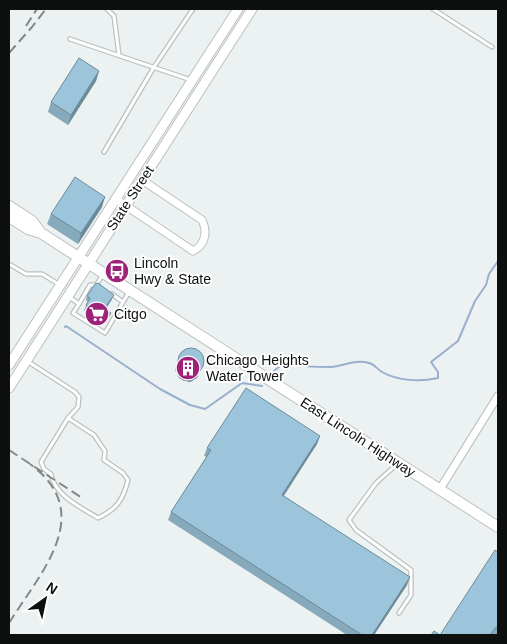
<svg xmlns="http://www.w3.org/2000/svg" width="507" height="644" viewBox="0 0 507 644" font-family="Helvetica,sans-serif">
<rect width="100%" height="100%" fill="#ecf1f2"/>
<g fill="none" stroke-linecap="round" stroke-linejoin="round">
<path stroke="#9aafd0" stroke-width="2" d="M65,327L66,326L160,389L190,405L205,409L242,383L262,386
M274,371L285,362C300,367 315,367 331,367C343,366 357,359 369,363C374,364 377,369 382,372C398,381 420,382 438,378V372L431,362L458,341L475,301L486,285L489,274L498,261"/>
<g stroke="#bbc0c0" stroke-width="5.5">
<path id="service" d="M107,9L114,16L119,55
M433,9L492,47
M70,39L191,80
M104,152L154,67L193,9
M9,264L26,274H42L60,285
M97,284L103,274
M112,294L123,302
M68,296L79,304L73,313L105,333L129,292
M79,304L90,285H98
M27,361L75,392L79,397L78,407L68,418L41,462L44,469L51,474C54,495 82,508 98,518C117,509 123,500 128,480L123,473L104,460L105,451L94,435L68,418
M396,465L376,483L349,520L356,530L411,570V595L399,613"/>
</g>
<g stroke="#bbc0c0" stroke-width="9">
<path id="minor" d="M116,199L193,251C205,245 208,232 202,220L142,180
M440,489L498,396"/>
</g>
<g stroke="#bbc0c0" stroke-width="11">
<path id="tertiary" d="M9,365L238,9
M9,388L252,9"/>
</g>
<g stroke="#bbc0c0" stroke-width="12">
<path id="primary" d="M9,206L32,221L41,233
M9,217L28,229L41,233L498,527"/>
</g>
<use href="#service" stroke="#fff" stroke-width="3"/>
<use href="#minor" stroke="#fff" stroke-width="7"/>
<use href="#tertiary" stroke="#fff" stroke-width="9"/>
<use href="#primary" stroke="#fff" stroke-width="10"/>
<path stroke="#858889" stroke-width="2" stroke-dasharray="10 5" stroke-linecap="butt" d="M26,26L37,9
M9,53L32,27L46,9
M9,450L82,498
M9,623C41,572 97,513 30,464"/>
</g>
<path fill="#86a9bc" d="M99,71L96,81L68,125L48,112L51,102Z
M102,207L78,244L47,224L51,214Z
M87,296L112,299L105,310L111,313L106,323L84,310L88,302L86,300Z
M180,354L204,362L197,378L190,382L182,380L179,378L175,370Z
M317,444L284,496L407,585L374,635H347L168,520L171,512L207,457L204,456L207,448Z
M498,552V635H431H440Z"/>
<path fill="#6d8a99" d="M99,71L96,81L68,125L71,115Z
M105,197L102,207L78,244L81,233Z
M114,295L112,299L103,313L104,309Z
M204,362L197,378L190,382L182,380L185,373Z
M320,436L317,444L279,502L282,495Z
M410,577L407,585L374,635H372Z"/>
<path fill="#9cc5db" stroke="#6d8a99" d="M79,58L99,71L71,115L51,102Z
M75,177L105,197L81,233L51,214Z
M98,283L114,295L104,309L111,313L107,319L86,305L90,298L87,296L95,284Z
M178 361a13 13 0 1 1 26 0a13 13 0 1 1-26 0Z
M246,388L320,436L282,495L410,577L372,635H362L171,512L211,450L207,448Z
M495,550L498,552V628L496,627L490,635H431L434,631L440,635Z"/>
<defs>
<g id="bus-disc" transform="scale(1.25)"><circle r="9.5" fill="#9e2278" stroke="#fff"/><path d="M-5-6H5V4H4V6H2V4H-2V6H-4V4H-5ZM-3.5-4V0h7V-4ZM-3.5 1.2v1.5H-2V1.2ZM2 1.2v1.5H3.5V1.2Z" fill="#fff"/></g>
<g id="supermarket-disc" transform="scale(1.25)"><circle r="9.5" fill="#9e2278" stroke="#fff"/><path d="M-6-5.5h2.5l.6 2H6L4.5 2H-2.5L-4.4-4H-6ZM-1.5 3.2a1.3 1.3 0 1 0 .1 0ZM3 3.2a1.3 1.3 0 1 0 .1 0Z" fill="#fff"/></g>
<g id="building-disc" transform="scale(1.25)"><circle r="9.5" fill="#9e2278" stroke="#fff"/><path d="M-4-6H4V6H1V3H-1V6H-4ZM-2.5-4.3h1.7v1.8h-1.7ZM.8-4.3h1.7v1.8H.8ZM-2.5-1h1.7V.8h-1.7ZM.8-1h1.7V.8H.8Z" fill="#fff"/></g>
</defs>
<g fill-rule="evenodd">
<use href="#bus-disc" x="117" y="271"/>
<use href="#supermarket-disc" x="97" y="314"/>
<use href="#building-disc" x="188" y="368"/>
</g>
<g text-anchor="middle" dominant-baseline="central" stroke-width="4" stroke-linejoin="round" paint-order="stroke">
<g font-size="14" fill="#0e1010" stroke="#fff">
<text transform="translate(130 198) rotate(-57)">State Street</text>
<text transform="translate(358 437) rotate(33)">East Lincoln Highway</text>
</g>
<g font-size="14" fill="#0e1010" stroke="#fff" text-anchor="start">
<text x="134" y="263">Lincoln<tspan x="134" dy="16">Hwy &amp; State</tspan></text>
<text x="114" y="314">Citgo</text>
<text x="206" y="360">Chicago Heights<tspan x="206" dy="16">Water Tower</tspan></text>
</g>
</g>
<rect width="507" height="644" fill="none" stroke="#0e1010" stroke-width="20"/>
<g transform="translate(45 599) rotate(33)" stroke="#ffffff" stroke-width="4" paint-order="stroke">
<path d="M0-4L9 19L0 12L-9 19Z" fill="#0e1010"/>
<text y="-8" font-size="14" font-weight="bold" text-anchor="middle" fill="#0e1010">N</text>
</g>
</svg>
